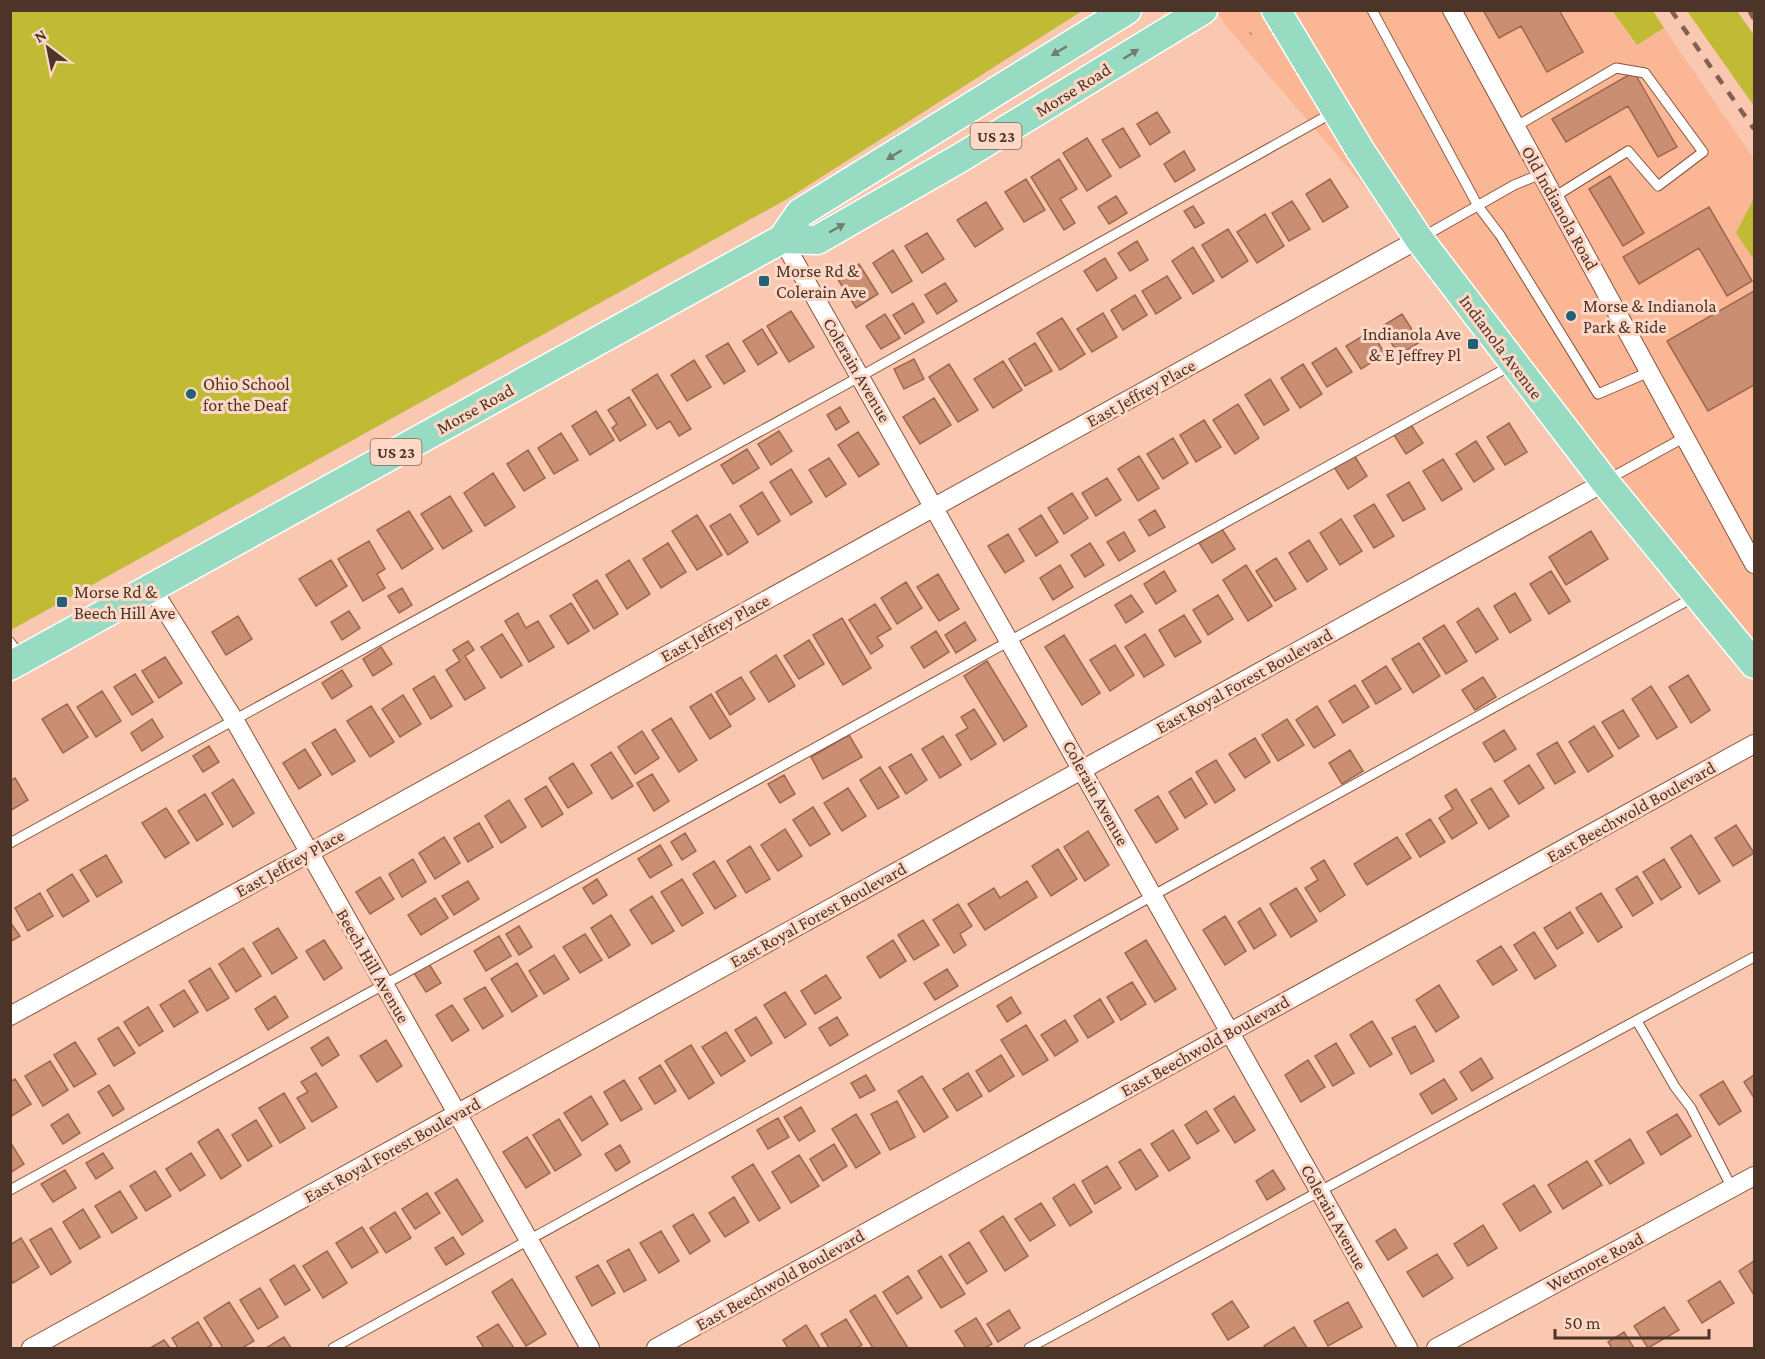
<svg xmlns="http://www.w3.org/2000/svg" width="1765" height="1359" viewBox="0 0 1765 1359" font-family="'Crimson Pro',serif">
<rect width="100%" height="100%" fill="#fac8b0"/>
<path fill="#fbb695" d="M1217,11H1611L1637,45L1664,28L1754,159V198L1736,233L1754,260V674L1401,229L1226,26Z"/>
<path fill="#c0ba35" d="M11,10H1082V11L787,199L11,630Z
M1612,11H1653L1664,28L1637,45Z
M1687,11H1737L1754,35V106Z
M1754,198V260L1736,233Z"/>
<path fill="#ca8f73" stroke="#9f674c" stroke-width="1.5" d="M1483,10H1559L1583,52L1547,72L1521,26L1499,38Z
M1634,72L1677,147L1658,157L1628,106L1566,142L1552,119Z
M1157,112L1170,132L1150,145L1137,124Z
M1123,128L1140,156L1120,168L1102,140Z
M1087,138L1111,176L1087,191L1063,153Z
M1184,151L1195,170L1175,182L1164,164Z
M1059,159L1077,189L1060,199L1075,223L1064,230L1031,177Z
M1610,176L1644,233L1623,246L1589,189Z
M1026,179L1045,210L1024,222L1005,192Z
M1330,179L1348,207L1323,222L1306,194Z
M1116,196L1127,213L1109,224L1098,207Z
M1292,201L1310,229L1289,241L1272,213Z
M986,202L1003,229L975,247L957,220Z
M1193,206L1204,223L1195,228L1184,211Z
M1709,207L1752,281L1727,296L1699,248L1639,284L1623,257Z
M1265,214L1284,246L1257,263L1237,232Z
M1228,229L1248,261L1222,278L1202,245Z
M927,233L944,259L922,273L905,246Z
M1137,241L1148,260L1130,271L1118,253Z
M1193,247L1214,281L1193,294L1172,261Z
M893,250L912,281L892,293L873,263Z
M1105,258L1117,278L1097,291L1084,271Z
M859,264L878,294L856,308L837,278Z
M1167,276L1181,298L1156,314L1142,291Z
M945,283L957,301L937,314L925,295Z
M1754,291V385L1708,411L1667,341Z
M1135,295L1147,315L1123,330L1111,310Z
M913,303L924,322L905,334L893,315Z
M791,311L814,347L789,362L767,326Z
M1103,313L1117,337L1092,352L1077,329Z
M885,314L900,338L881,349L866,326Z
M1402,314L1420,342L1399,355L1381,327Z
M1062,318L1085,354L1060,370L1037,333Z
M762,329L777,353L758,365L743,341Z
M1371,331L1385,354L1361,369L1346,346Z
M728,343L745,371L724,384L706,356Z
M1035,343L1052,371L1025,386L1009,359Z
M1336,348L1352,372L1327,387L1312,363Z
M914,359L924,379L904,389L894,369Z
M694,360L711,387L687,401L671,375Z
M1003,361L1022,390L993,408L974,379Z
M949,364L978,410L958,422L929,377Z
M1303,364L1322,394L1300,408L1281,378Z
M657,374L691,429L679,436L670,421L657,429L632,390Z
M1270,379L1289,410L1264,425L1245,395Z
M629,397L646,425L620,441L612,428L617,424L608,410Z
M934,398L951,425L920,444L903,417Z
M1238,404L1259,438L1235,454L1213,420Z
M840,407L849,422L836,430L827,415Z
M596,411L614,440L590,455L572,426Z
M1204,420L1221,447L1196,462L1180,435Z
M1509,423L1527,452L1505,465L1487,437Z
M1411,425L1423,443L1406,454L1394,435Z
M779,431L792,451L771,465L758,444Z
M858,432L879,464L859,477L838,445Z
M561,433L578,460L554,474L538,448Z
M1173,438L1188,463L1163,479L1147,454Z
M1476,441L1494,469L1474,482L1456,454Z
M747,449L759,468L733,484L721,465Z
M528,450L545,478L524,491L507,464Z
M1354,455L1367,476L1348,489L1334,467Z
M1139,456L1159,488L1138,501L1118,469Z
M829,458L846,484L826,497L809,470Z
M1443,459L1462,489L1442,501L1423,471Z
M791,469L812,502L791,515L770,482Z
M493,473L515,507L485,526L464,493Z
M1107,478L1121,500L1096,516L1082,493Z
M1409,482L1425,509L1403,521L1387,495Z
M762,492L780,521L758,535L740,506Z
M1072,493L1088,518L1064,534L1048,508Z
M450,496L472,531L443,549L421,514Z
M1374,504L1394,536L1374,548L1354,516Z
M1155,510L1165,527L1149,536L1139,520Z
M409,511L433,549L402,569L377,530Z
M730,514L748,542L728,555L710,526Z
M697,515L722,555L697,570L672,531Z
M1041,515L1058,542L1036,556L1019,529Z
M1341,519L1362,551L1340,565L1320,533Z
M1222,529L1235,549L1212,563L1199,543Z
M1591,531L1608,559L1566,585L1549,557Z
M1124,532L1135,551L1119,561L1107,542Z
M1008,534L1024,561L1005,573L988,546Z
M1309,540L1327,569L1307,582L1289,553Z
M369,541L385,569L377,574L385,588L363,601L338,559Z
M668,543L686,572L661,588L643,559Z
M1090,543L1104,565L1085,577L1071,555Z
M1276,558L1296,589L1275,601L1256,571Z
M331,560L347,586L316,606L299,579Z
M629,560L650,594L627,609L606,575Z
M1060,565L1073,587L1053,600L1040,578Z
M1246,565L1272,606L1248,621L1223,580Z
M1164,571L1176,591L1156,604L1144,584Z
M1551,571L1570,601L1549,614L1530,584Z
M938,574L959,609L939,621L917,587Z
M597,580L618,614L594,629L573,595Z
M906,582L922,608L897,624L881,598Z
M402,588L412,605L399,613L388,596Z
M1515,593L1531,620L1510,633L1494,606Z
M1131,595L1143,612L1126,623L1115,605Z
M1218,595L1233,619L1208,635L1193,610Z
M571,603L589,631L568,644L550,616Z
M875,604L891,629L877,637L883,646L871,654L849,620Z
M1478,608L1498,639L1476,653L1457,622Z
M349,611L360,628L342,640L331,622Z
M518,613L526,628L538,621L554,647L529,662L505,621Z
M1184,615L1201,642L1175,657L1159,630Z
M238,616L252,639L226,655L212,632Z
M842,618L871,668L843,685L813,635Z
M965,622L976,640L956,653L945,635Z
M1444,625L1467,661L1446,674L1423,638Z
M936,631L949,652L924,668L911,647Z
M502,634L522,665L501,678L481,647Z
M1145,634L1164,665L1144,677L1125,647Z
M1064,635L1100,693L1082,705L1045,647Z
M809,640L824,664L799,679L784,656Z
M468,641L474,650L465,656L485,688L465,700L446,670L460,661L453,650Z
M1419,643L1440,676L1413,693L1392,659Z
M1115,645L1134,675L1110,691L1090,660Z
M381,647L392,664L373,676L363,659Z
M776,655L795,686L769,702L750,672Z
M165,657L182,683L159,698L142,671Z
M987,661L1027,726L1004,741L964,676Z
M1386,666L1401,689L1376,704L1362,681Z
M342,670L352,686L332,699L322,683Z
M135,674L153,702L132,715L114,687Z
M1688,675L1710,710L1691,723L1669,687Z
M434,676L452,706L431,719L413,689Z
M741,677L755,699L730,715L716,692Z
M1483,677L1496,697L1475,710L1462,690Z
M1355,685L1369,707L1343,723L1329,701Z
M1651,686L1677,727L1657,739L1632,699Z
M102,691L121,721L96,737L77,707Z
M711,694L731,726L710,739L690,707Z
M403,695L421,724L400,737L382,709Z
M67,704L88,737L63,753L42,719Z
M371,706L394,742L370,757L347,721Z
M1317,706L1335,735L1314,748L1296,720Z
M974,709L996,744L971,760L956,735L968,728L961,717Z
M1623,710L1639,736L1619,749L1602,722Z
M671,718L697,760L679,772L652,730Z
M152,719L163,737L142,751L131,733Z
M1287,719L1304,745L1278,761L1262,735Z
M1594,726L1613,756L1588,772L1569,742Z
M335,729L355,761L332,775L312,743Z
M1504,730L1516,749L1495,762L1483,743Z
M642,731L659,758L635,774L618,747Z
M849,735L862,757L823,779L811,757Z
M943,736L961,765L940,778L922,749Z
M1255,738L1270,762L1245,778L1229,754Z
M1557,742L1575,772L1555,784L1537,754Z
M209,746L219,762L203,772L193,756Z
M305,749L321,775L299,789L283,763Z
M1350,750L1363,771L1342,784L1329,763Z
M611,752L633,786L612,799L591,765Z
M911,754L927,780L906,794L889,767Z
M1216,760L1235,790L1215,803L1196,772Z
M573,763L592,793L568,808L549,778Z
M1529,765L1544,788L1519,804L1504,781Z
M880,767L899,797L878,809L860,780Z
M652,774L669,801L654,811L637,783Z
M784,775L795,794L780,803L768,784Z
M15,778L28,800L10,811V781Z
M1191,778L1207,804L1185,818L1169,792Z
M233,779L254,813L233,827L212,793Z
M546,786L563,814L542,827L525,799Z
M848,788L866,816L842,831L824,803Z
M1491,788L1509,816L1489,829L1471,800Z
M1456,789L1477,823L1452,839L1439,818L1453,809L1445,796Z
M205,794L223,824L197,841L178,811Z
M1158,796L1178,829L1156,843L1135,810Z
M509,800L526,827L501,843L485,816Z
M813,807L830,834L810,846L793,820Z
M166,808L189,843L165,858L142,823Z
M1430,819L1445,842L1420,857L1406,834Z
M479,823L493,847L468,862L454,838Z
M1736,825L1754,853L1733,866L1715,838Z
M785,829L802,856L778,871L761,845Z
M1088,831L1109,865L1085,881L1064,847Z
M685,833L696,851L682,860L671,842Z
M1691,835L1720,881L1699,894L1671,848Z
M444,837L460,863L435,879L419,853Z
M1397,837L1411,858L1367,885L1354,864Z
M660,845L672,865L650,878L638,859Z
M750,846L770,879L746,893L727,861Z
M1058,849L1077,879L1051,896L1032,866Z
M106,855L122,882L97,897L80,870Z
M413,859L426,882L402,897L389,874Z
M1664,859L1681,887L1661,900L1643,872Z
M1324,860L1345,895L1320,912L1305,888L1318,880L1311,868Z
M714,861L736,896L715,909L693,874Z
M72,874L89,901L63,917L47,890Z
M1637,876L1653,903L1633,916L1616,889Z
M380,877L394,899L370,914L356,892Z
M597,879L607,895L593,904L583,888Z
M682,879L703,913L682,926L661,892Z
M468,881L479,899L454,915L442,896Z
M1027,881L1037,897L985,930L968,904L994,888L1000,898Z
M1296,888L1317,921L1291,937L1270,904Z
M40,893L53,916L28,931L15,908Z
M1601,893L1622,927L1598,942L1576,908Z
M652,896L674,931L652,944L630,910Z
M435,898L448,918L421,935L408,915Z
M958,904L972,926L960,934L966,945L954,953L933,920Z
M1260,908L1276,935L1254,949L1238,922Z
M1570,912L1583,933L1557,949L1544,928Z
M611,915L630,945L609,958L591,928Z
M1225,916L1246,951L1225,965L1203,930Z
M923,920L939,945L914,960L898,935Z
M10,922L20,936L10,942Z
M519,926L532,947L519,955L506,934Z
M278,928L297,958L272,974L253,943Z
M1534,932L1556,966L1535,979L1514,945Z
M585,934L602,960L580,973L563,947Z
M499,936L511,956L486,971L474,951Z
M324,940L342,968L324,980L306,951Z
M893,940L906,961L880,978L867,957Z
M1146,940L1176,989L1155,1002L1125,953Z
M1501,946L1517,970L1493,985L1477,961Z
M243,948L261,976L236,992L219,964Z
M554,955L569,979L544,994L529,971Z
M517,963L537,996L512,1012L491,979Z
M429,964L441,983L426,992L414,973Z
M210,968L229,998L207,1011L189,981Z
M947,969L958,986L935,1000L924,983Z
M826,975L841,998L815,1014L801,991Z
M1132,982L1146,1004L1121,1020L1107,997Z
M1439,985L1459,1017L1436,1032L1416,1000Z
M485,987L503,1016L483,1029L464,999Z
M184,990L198,1012L174,1027L160,1005Z
M785,992L806,1024L785,1038L764,1005Z
M275,996L288,1017L268,1030L255,1009Z
M1011,997L1021,1013L1007,1022L997,1006Z
M1100,999L1114,1022L1088,1038L1074,1016Z
M452,1005L469,1030L452,1041L436,1015Z
M148,1007L163,1031L139,1046L124,1022Z
M756,1017L772,1043L751,1056L735,1030Z
M837,1017L848,1035L830,1046L819,1028Z
M1065,1020L1078,1041L1055,1056L1041,1035Z
M1372,1021L1392,1054L1370,1067L1350,1035Z
M1026,1025L1048,1060L1023,1075L1001,1040Z
M1415,1026L1434,1061L1411,1074L1392,1038Z
M118,1027L135,1053L114,1066L98,1039Z
M726,1032L745,1061L721,1076L702,1047Z
M328,1037L339,1055L322,1066L311,1048Z
M386,1040L402,1066L377,1082L360,1056Z
M75,1042L96,1074L74,1087L54,1055Z
M1336,1043L1354,1073L1333,1086L1315,1056Z
M691,1045L714,1083L689,1099L665,1061Z
M1001,1055L1014,1076L989,1092L976,1071Z
M1481,1058L1493,1078L1472,1091L1460,1072Z
M1308,1060L1325,1087L1301,1102L1285,1075Z
M50,1061L68,1090L43,1106L25,1076Z
M660,1065L676,1091L655,1104L639,1078Z
M316,1073L337,1107L312,1122L297,1098L308,1092L301,1082Z
M968,1073L982,1096L957,1111L943,1089Z
M866,1075L875,1090L860,1098L851,1083Z
M1754,1075V1098L1744,1082Z
M922,1076L948,1117L924,1132L898,1091Z
M15,1079L31,1104L10,1117V1082Z
M1444,1079L1457,1099L1432,1114L1420,1094Z
M624,1080L642,1109L621,1121L604,1092Z
M1723,1081L1741,1111L1719,1125L1700,1095Z
M109,1085L124,1109L113,1116L98,1092Z
M284,1093L305,1128L280,1143L259,1108Z
M591,1096L608,1124L582,1141L564,1113Z
M1234,1096L1255,1130L1235,1143L1214,1109Z
M897,1101L915,1137L890,1150L871,1114Z
M801,1107L815,1131L799,1141L784,1117Z
M1206,1111L1219,1131L1197,1144L1185,1125Z
M68,1114L80,1133L63,1144L51,1125Z
M856,1114L880,1153L856,1168L832,1129Z
M1677,1114L1691,1136L1661,1155L1647,1132Z
M778,1118L789,1137L768,1149L757,1130Z
M559,1119L581,1155L555,1171L533,1135Z
M256,1120L272,1146L248,1161L232,1135Z
M218,1129L241,1166L221,1179L198,1142Z
M1173,1130L1190,1158L1169,1171L1151,1144Z
M527,1137L550,1173L526,1188L503,1152Z
M1630,1139L1644,1163L1610,1184L1595,1161Z
M834,1144L847,1166L823,1181L810,1159Z
M12,1145L24,1164L10,1173V1146Z
M620,1145L630,1162L616,1171L605,1154Z
M1140,1149L1158,1176L1136,1190L1119,1162Z
M103,1153L113,1168L96,1179L86,1163Z
M191,1153L205,1175L180,1191L166,1169Z
M799,1155L819,1186L791,1203L772,1172Z
M1587,1161L1602,1185L1563,1209L1548,1185Z
M753,1164L780,1208L759,1221L732,1177Z
M1107,1166L1121,1188L1095,1204L1082,1181Z
M65,1170L76,1188L53,1202L41,1184Z
M1273,1170L1285,1189L1267,1200L1256,1181Z
M155,1171L171,1196L146,1211L130,1186Z
M457,1179L483,1221L462,1235L435,1193Z
M1074,1184L1092,1212L1070,1226L1053,1198Z
M1534,1185L1551,1212L1520,1231L1503,1204Z
M120,1191L137,1218L112,1233L95,1206Z
M427,1193L440,1213L415,1229L402,1209Z
M734,1197L749,1222L725,1237L709,1213Z
M1041,1203L1055,1225L1030,1241L1015,1219Z
M83,1209L100,1237L80,1249L63,1222Z
M395,1212L411,1238L386,1253L370,1228Z
M693,1214L710,1241L690,1254L673,1226Z
M1003,1216L1028,1256L1005,1271L980,1231Z
M1483,1225L1497,1248L1468,1266L1454,1244Z
M362,1227L378,1252L352,1268L336,1243Z
M51,1228L71,1262L51,1275L30,1240Z
M1395,1229L1407,1248L1388,1260L1376,1241Z
M661,1231L679,1261L659,1273L640,1243Z
M453,1237L464,1254L446,1265L435,1248Z
M21,1238L39,1267L13,1283L10,1278V1245Z
M969,1242L987,1271L967,1284L949,1255Z
M629,1249L646,1280L624,1292L607,1261Z
M327,1251L347,1283L323,1298L303,1266Z
M1437,1254L1453,1278L1423,1297L1407,1272Z
M941,1256L965,1294L941,1308L918,1271Z
M1754,1261V1295L1739,1271Z
M294,1265L310,1290L285,1305L270,1280Z
M598,1265L615,1293L592,1306L576,1277Z
M908,1276L922,1298L897,1314L883,1292Z
M512,1279L546,1334L526,1346L492,1292Z
M1720,1281L1734,1303L1702,1323L1688,1301Z
M260,1288L278,1317L258,1329L240,1300Z
M875,1295L908,1348H873L850,1311Z
M1232,1301L1249,1327L1228,1340L1212,1314Z
M229,1302L254,1341L242,1348H223L204,1318Z
M1348,1302L1362,1327L1328,1346L1314,1321Z
M1664,1307L1679,1330L1648,1348L1634,1326Z
M1009,1310L1020,1328L998,1342L987,1324Z
M976,1318L992,1344L985,1348H966L955,1331Z
M846,1319L862,1345L856,1348H829L821,1334Z
M198,1322L212,1345L207,1348H178L172,1338Z
M498,1324L514,1348H484L477,1337Z
M806,1325L820,1348H788L783,1340Z
M1294,1327L1307,1348H1266L1264,1346Z
M1624,1332L1634,1348H1612L1608,1342Z
M284,1337L291,1348H266Z
M164,1340L170,1348H150Z"/>
<g fill="none" stroke-linecap="round" stroke-linejoin="round">
<g stroke="#8a5439" stroke-width="11">
<path id="lane" d="M1372,10L1478,206L1500,235L1598,394L1649,372
M1515,127L1616,68L1645,73L1703,152L1658,186L1628,151L1554,197
M1421,238L1514,185L1541,174
M1607,480L1685,437
M10,642L21,657
M10,843L861,376L1334,112
M1637,1021L1675,1087L1691,1108L1732,1188
M10,1190L1512,365
M333,1348L1694,597
M1029,1348L1754,957"/>
</g>
<g stroke="#8a5439" stroke-width="20">
<path id="street" d="M1452,10L1754,564
M782,239L1408,1348
M151,587L235,721L590,1348
M10,1016L309,853L1419,239
M31,1348L1605,482
M656,1348L1754,744
M1436,1348L1754,1176"/>
</g>
<g stroke="#fff" stroke-width="31">
<path id="primary" d="M1276,10L1360,150L1419,239L1605,482L1754,664
M782,239L817,240L960,158L1203,10
M10,666L782,239L800,213L1127,10"/>
</g>
<path stroke="#b8907c" stroke-width="4" stroke-dasharray="1.5 4.5" stroke-linecap="butt" d="M1250,34L1253,32"/>
<use href="#lane" stroke="#fff" stroke-width="9"/>
<use href="#street" stroke="#fff" stroke-width="18"/>
<use href="#primary" stroke="#98dbc3" stroke-width="28"/>
<path stroke="#816151" stroke-width="4.5" stroke-dasharray="10 10" stroke-linecap="butt" d="M1671,10L1754,129
M1749,10L1754,19"/>
</g>
<defs><path id="oneway-solid" d="M-6-.8H1V-3.2L6.5 0L1 3.2V.8H-6Z" transform="scale(1.5)"/></defs>
<g fill="#6f7f6e">
<use href="#oneway-solid" transform="translate(1059 51) rotate(149)"/>
<use href="#oneway-solid" transform="translate(1131 54) rotate(-32)"/>
<use href="#oneway-solid" transform="translate(894 155) rotate(148)"/>
<use href="#oneway-solid" transform="translate(837 228) rotate(-30)"/>
</g>
<g fill="#236077" stroke="#fed8c6" stroke-width="2">
<rect x="758" y="275" width="12" height="12" rx="3"/>
<circle cx="1571" cy="316" r="6"/>
<rect x="1467" y="338" width="12" height="12" rx="3"/>
<circle cx="191" cy="394" r="6"/>
<rect x="56" y="596" width="12" height="12" rx="3"/>
</g>
<g text-anchor="middle" dominant-baseline="central" stroke-width="6" stroke-linejoin="round" paint-order="stroke">
<g fill="#fed8c6" stroke="#826557" stroke-width="1.5">
<rect x="970.5" y="123" width="51" height="26" rx="4.5"/>
<rect x="370.5" y="439" width="51" height="26" rx="4.5"/>
</g>
<g font-size="16" font-weight="bold" fill="#4d3428">
<text x="996" y="136">US 23</text>
<text x="396" y="452">US 23</text>
</g>
<g font-size="18" fill="#4d3428" stroke="#fed8c6">
<text transform="translate(1073 90) rotate(-32)">Morse Road</text>
<text transform="translate(1560 208) rotate(61)">Old Indianola Road</text>
<text transform="translate(1501 347) rotate(53)">Indianola Avenue</text>
<text transform="translate(857 370) rotate(60)">Colerain Avenue</text>
<text transform="translate(1141 393) rotate(-29)">East Jeffrey Place</text>
<text transform="translate(475 409) rotate(-29)">Morse Road</text>
<text transform="translate(715 628) rotate(-29)">East Jeffrey Place</text>
<text transform="translate(1244 681) rotate(-29)">East Royal Forest Boulevard</text>
<text transform="translate(1096 793) rotate(61)">Colerain Avenue</text>
<text transform="translate(1631 812) rotate(-29)">East Beechwold Boulevard</text>
<text transform="translate(290 863) rotate(-29)">East Jeffrey Place</text>
<text transform="translate(818 915) rotate(-29)">East Royal Forest Boulevard</text>
<text transform="translate(373 966) rotate(60)">Beech Hill Avenue</text>
<text transform="translate(1205 1046) rotate(-29)">East Beechwold Boulevard</text>
<text transform="translate(392 1150) rotate(-29)">East Royal Forest Boulevard</text>
<text transform="translate(1334 1217) rotate(61)">Colerain Avenue</text>
<text transform="translate(1595 1262) rotate(-28)">Wetmore Road</text>
<text transform="translate(780 1280) rotate(-29)">East Beechwold Boulevard</text>
</g>
<g font-size="18" fill="#4d3428" stroke="#fed8c6" text-anchor="start">
<text x="776" y="271">Morse Rd &amp;<tspan x="776" dy="21">Colerain Ave</tspan></text>
<text x="1583" y="306">Morse &amp; Indianola<tspan x="1583" dy="21">Park &amp; Ride</tspan></text>
<text x="1461" y="334" text-anchor="end">Indianola Ave<tspan x="1461" dy="21">&amp; E Jeffrey Pl</tspan></text>
<text x="203" y="384">Ohio School<tspan x="203" dy="21">for the Deaf</tspan></text>
<text x="74" y="592">Morse Rd &amp;<tspan x="74" dy="21">Beech Hill Ave</tspan></text>
</g>
</g>
<rect width="1765" height="1359" fill="none" stroke="#4d3428" stroke-width="24"/>
<g transform="translate(48 48) rotate(328)" stroke="#fed8c6" stroke-width="4.5" paint-order="stroke">
<path d="M0-4.5L10 22L0 15L-10 22Z" fill="#4d3428"/>
<text y="-9" font-size="16" font-weight="bold" text-anchor="middle" fill="#4d3428">N</text>
</g>
<path d="M1555 1329v9h154v-9" fill="none" stroke="#4d3428" stroke-width="3"/>
<text x="1564" y="1329" font-size="18" fill="#4d3428" stroke="#fed8c6" stroke-width="4.5" paint-order="stroke">50 m</text>
</svg>
